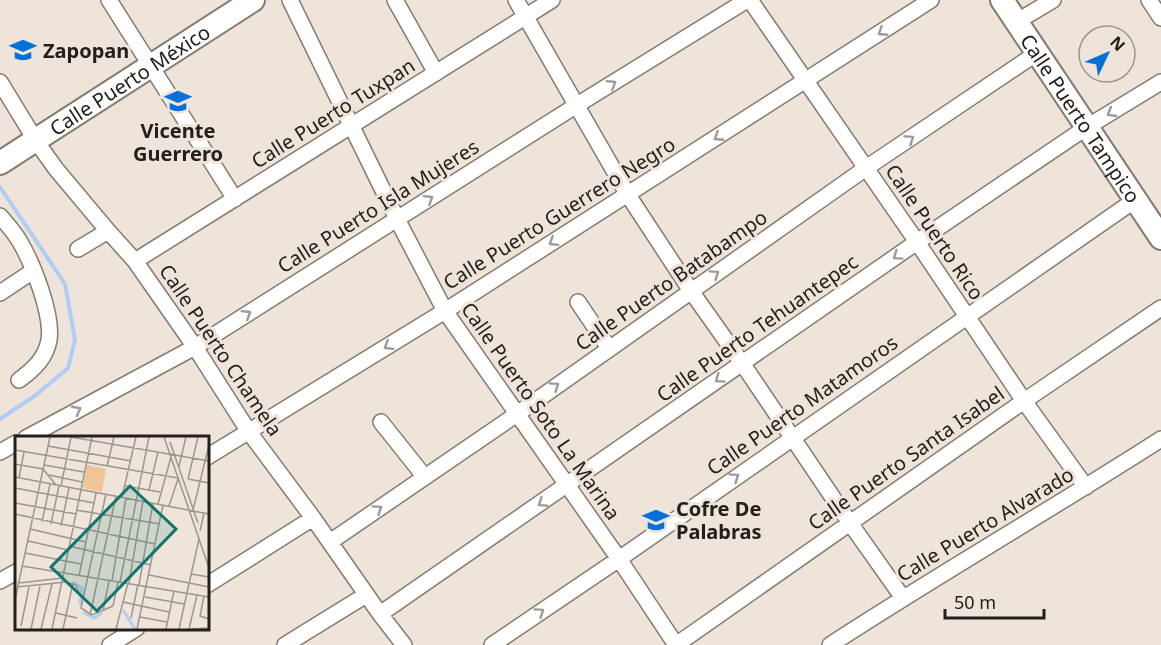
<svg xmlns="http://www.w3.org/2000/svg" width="1161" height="645" viewBox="0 0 1161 645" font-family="'Noto Sans',sans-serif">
<rect width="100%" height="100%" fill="#efe4da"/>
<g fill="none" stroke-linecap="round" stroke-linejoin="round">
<path stroke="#b0cdf3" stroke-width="4" d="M0,187L65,284L75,340L68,368L36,395L0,419"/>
<g stroke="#847b71" stroke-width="18">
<path id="street" d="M109,0L235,199
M290,0L397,219L445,311L619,559L676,645
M395,0L436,73
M516,0L628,195L691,291L742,363L850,523L903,598
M750,0L917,242L1024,401L1086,487
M1149,0L1161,18
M1016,22L1053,0
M0,82L36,141L56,169L108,231L135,261L195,347L249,432L313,518L380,614L404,645
M0,216C7,224 15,233 20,242C33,264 53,315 49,340C46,358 33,370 19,380
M78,249L108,231
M135,261L552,0
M0,293L33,271
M578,302L609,348
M381,422L424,476
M26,438L195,347L577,105L747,0
M0,452L16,443
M207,457L445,311L931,0
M330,542L517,414L866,168L1037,53
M0,581L16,572
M207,585L313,518
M380,614L917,242L1087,127L1161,82
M110,645L137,628
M285,645L366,595
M492,645L619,559L1135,200
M676,645L1024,401L1161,308
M830,645C939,574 1052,509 1161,439"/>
</g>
<g stroke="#847b71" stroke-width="26">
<g id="secondary">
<path id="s1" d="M1002,0L1161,238"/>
<path id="s2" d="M0,163L253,0"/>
</g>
</g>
<use href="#street" stroke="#fff" stroke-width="15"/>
<use href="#secondary" stroke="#fff" stroke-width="22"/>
</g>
<defs><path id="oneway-chevron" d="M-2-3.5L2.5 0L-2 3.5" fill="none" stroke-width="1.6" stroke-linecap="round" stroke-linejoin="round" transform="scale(1.5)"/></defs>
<g stroke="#9c9b99">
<use href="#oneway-chevron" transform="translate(882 32) rotate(147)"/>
<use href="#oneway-chevron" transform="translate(612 84) rotate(-32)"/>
<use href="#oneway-chevron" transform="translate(1111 113) rotate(149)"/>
<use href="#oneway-chevron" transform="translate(718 137) rotate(147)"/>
<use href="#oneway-chevron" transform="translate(910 139) rotate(-34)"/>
<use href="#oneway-chevron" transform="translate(429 199) rotate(-32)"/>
<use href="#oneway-chevron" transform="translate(553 242) rotate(148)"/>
<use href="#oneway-chevron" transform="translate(897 256) rotate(145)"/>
<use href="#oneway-chevron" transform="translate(715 274) rotate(-35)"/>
<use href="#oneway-chevron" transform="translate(247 314) rotate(-32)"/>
<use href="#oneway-chevron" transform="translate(388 346) rotate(148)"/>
<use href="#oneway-chevron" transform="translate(719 379) rotate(145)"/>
<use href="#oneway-chevron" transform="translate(555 386) rotate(-35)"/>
<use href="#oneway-chevron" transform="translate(77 410) rotate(-28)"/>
<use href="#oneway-chevron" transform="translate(735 477) rotate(-35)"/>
<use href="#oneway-chevron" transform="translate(542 503) rotate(146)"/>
<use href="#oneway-chevron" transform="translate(378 509) rotate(-35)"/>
<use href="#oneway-chevron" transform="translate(540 612) rotate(-34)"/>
</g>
<defs>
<g id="school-bare" transform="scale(2.07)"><path d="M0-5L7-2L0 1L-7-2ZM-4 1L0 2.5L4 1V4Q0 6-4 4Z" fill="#0371d9" stroke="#efe4da" stroke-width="2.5" paint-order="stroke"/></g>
</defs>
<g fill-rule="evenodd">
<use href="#school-bare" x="23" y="50"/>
<use href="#school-bare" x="178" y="101"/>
<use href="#school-bare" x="656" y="520"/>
</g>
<g text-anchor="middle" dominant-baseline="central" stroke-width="6" stroke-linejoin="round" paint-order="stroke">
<g font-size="20" font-weight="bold" fill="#23201c" stroke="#efe4da" text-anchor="start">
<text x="43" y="50">Zapopan</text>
<text x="178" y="130" text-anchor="middle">Vicente<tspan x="178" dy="23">Guerrero</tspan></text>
<text x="676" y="508">Cofre De<tspan x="676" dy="23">Palabras</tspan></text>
</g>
<g font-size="20" fill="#23201c" stroke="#efe4da">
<text stroke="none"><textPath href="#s2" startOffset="154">Calle Puerto México</textPath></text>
<text transform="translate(333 113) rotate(-32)">Calle Puerto Tuxpan</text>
<text stroke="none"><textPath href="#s1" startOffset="142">Calle Puerto Tampico</textPath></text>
<text transform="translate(378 206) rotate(-32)">Calle Puerto Isla Mujeres</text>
<text transform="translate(559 213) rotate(-32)">Calle Puerto Guerrero Negro</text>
<text transform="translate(935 232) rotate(56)">Calle Puerto Rico</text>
<text transform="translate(671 280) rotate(-35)">Calle Puerto Batabampo</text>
<text transform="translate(757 328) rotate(-35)">Calle Puerto Tehuantepec</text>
<text transform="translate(221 350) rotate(56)">Calle Puerto Chamela</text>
<text transform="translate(802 405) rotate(-35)">Calle Puerto Matamoros</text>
<text transform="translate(541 411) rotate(55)">Calle Puerto Soto La Marina</text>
<text transform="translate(906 458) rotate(-35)">Calle Puerto Santa Isabel</text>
<text transform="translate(985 524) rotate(-31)">Calle Puerto Alvarado</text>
</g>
</g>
<g transform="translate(15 436)">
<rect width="194" height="194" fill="#efe4da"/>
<path d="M72,29L91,33L87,56L68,52Z" fill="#efc597"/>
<path fill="none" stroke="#b0cdf3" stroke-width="3" d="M58,146L67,152L65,169M108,174L120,193M68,176L79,182L87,177"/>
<path fill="none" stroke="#9d968e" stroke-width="1.5" d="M56,1L194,25M149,1L194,132M155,6L183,87M33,10L116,25M0,14L163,42M0,28L28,33L41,49M29,29L69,36M92,30L99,1M164,30L171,1M34,39L67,46M0,41L194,78M4,42L9,16M173,43L183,1M173,43L194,47M46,50L56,1M110,50L145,56M0,52L79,67M134,54L143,16M91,58L66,172L77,179L98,170M107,61L121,1M0,67L61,78M143,68L156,21M154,70L163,43M61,74L145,88M178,74L194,9M0,78L140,108M27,86L35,48M36,88L44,50M46,90L54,52M15,93L71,106M185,95L189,77M13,105L53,114M54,110L136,129M10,117L66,128M7,130L194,161M176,138L194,141M134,139L194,151M64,140L81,57M97,145L111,62M105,146L134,1M4,147L48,142M114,147L128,65M124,149L138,67M2,151L51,146L61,149L64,156M189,160L185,180L194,183M130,161L169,168M0,164L35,1M108,166L154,176M98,170L103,146M88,175L94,145M41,177L62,182M75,179L101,60M125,181L152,186M116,182L123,148M6,190L14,151M16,193L25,150M26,193L37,148M37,193L77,1M48,193L58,147M101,193L113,147M122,193L148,69M151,193L159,155M164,193L184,103M174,193L182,159M175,193L194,192"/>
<path fill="#0f766e" fill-opacity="0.15" stroke="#0f766e" stroke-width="3" d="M115,50L161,93L82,175L36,131Z"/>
<rect width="194" height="194" fill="none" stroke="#23201c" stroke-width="3"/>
</g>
<g transform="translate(1107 54) rotate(46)"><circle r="28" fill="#efe4da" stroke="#9d968e" stroke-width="1.5"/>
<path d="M0-4.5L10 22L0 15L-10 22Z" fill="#0371d9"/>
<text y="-9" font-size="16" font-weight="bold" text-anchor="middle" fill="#23201c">N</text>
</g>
<path d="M945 609v9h99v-9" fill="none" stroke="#23201c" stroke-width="3"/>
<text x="954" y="609" font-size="18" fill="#23201c" stroke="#efe4da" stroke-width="4.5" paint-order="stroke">50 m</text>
</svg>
